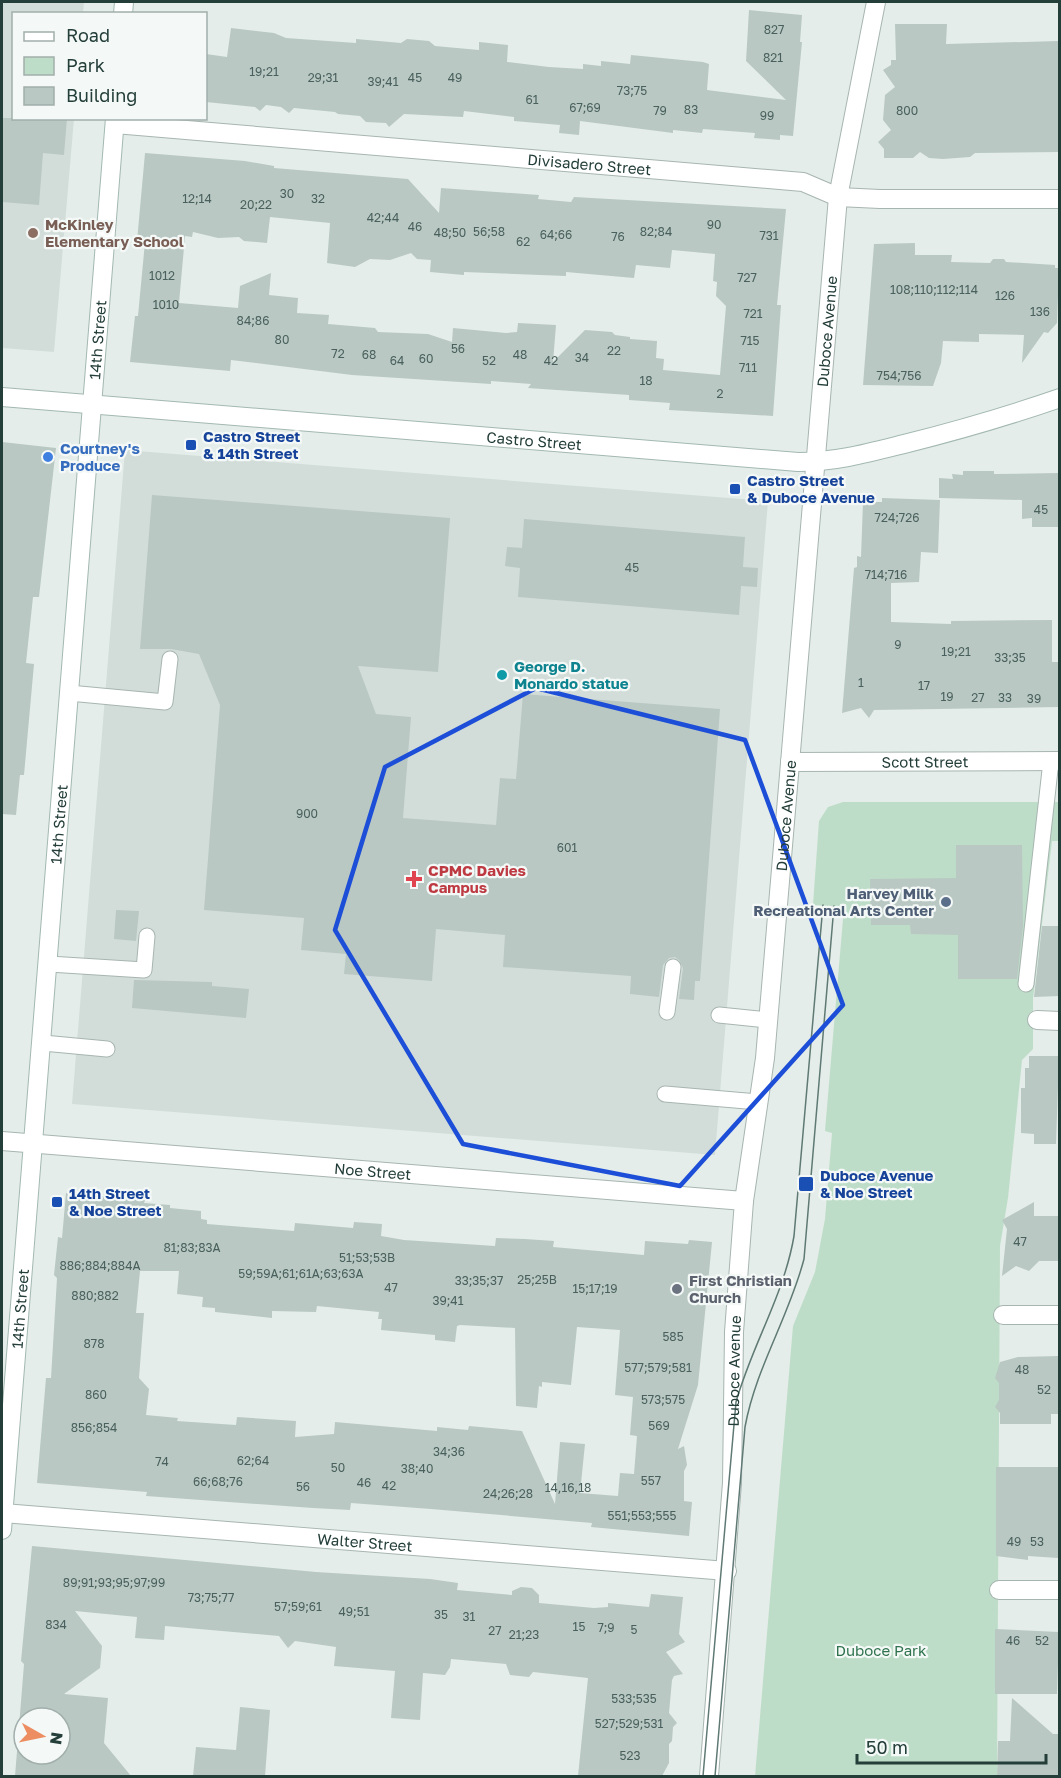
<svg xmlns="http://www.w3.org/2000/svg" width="1061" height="1778" viewBox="0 0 1061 1778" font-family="'Golos Text',sans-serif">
<rect width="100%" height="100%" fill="#e4ede9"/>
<path fill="#d2ddd9" d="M2,2H84L83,13L14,14V118L74,119L54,352L2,348Z
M125,450L768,501L715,1155L72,1104Z"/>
<path fill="#beddc8" d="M843,802H1059V841H1052L1033,998V1049L1022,1060L1008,1198L1000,1246L997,1776H755L793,1326L815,1272L825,1219L832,1133L825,1131L844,907L813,905L819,821L828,807Z"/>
<path fill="#b9c8c3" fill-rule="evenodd" d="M749,10L802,15L800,42H802L793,136L780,135V140L754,138L755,133L703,129L702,133L673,130V133L580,121L579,135L559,133L560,125L514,121V117L464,111L463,117L404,114L389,127L386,123L366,122L360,116L338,114L335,112L294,108L289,113L281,107L266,105L260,111L255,107L206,102V54L227,57L231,28L274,33L286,38L356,43V39L401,43L407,39L429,41L435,46L479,50V42L508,45L507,62L549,67L583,69V64L601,66V61L630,64L631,55L703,62L709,64L707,90L786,100L746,61Z
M895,24H947L946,44L1059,41V152L975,153L970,157L943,159L929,158L920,152L913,158H884V149L878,142L891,130L883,120L885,95L895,87L883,70L891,65V60H896Z
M2,118H67L64,155L43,153L39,205L2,202Z
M145,153L245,161L274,166V168L408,179L439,213L441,188L539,195L538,199L571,202L574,197L786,209L777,305H781L773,416L669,410L670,403L629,400V395L528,388L531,384L491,381V384L352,375L231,360L230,371L130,362L135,316H138L145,242L137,241ZM270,217L330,223L327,263L355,267L370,259L390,260L411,253L417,259L431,260L430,272L464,275V272L566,276V272L634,278L636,265L670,268L672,250L715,254L713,281L717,282L716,296L726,306L720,375L663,370L664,359L656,358L657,341L630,339V337L615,335L612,332L585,330L553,362L556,325L518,323L517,332L506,333L453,328L452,342L428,334L378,332L375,328L328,324L329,315L297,313L298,298L269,295L271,273L240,286L238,308L179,303L185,236L192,237L193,232L218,238L239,237L244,241L267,243Z
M915,243V255H952L951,262L990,263L993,259H1004L1006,262L1055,265V268H1059L1057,323L1048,333L1044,332L1022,363L1024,335L979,334V342L943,341L941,363L933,386L863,385L874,244Z
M2,442L56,448L39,597H33L26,663L34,664L24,775H20L16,815L2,814Z
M963,471H994V474L1059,473V527H1032V518L1022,519V500L939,498V478L953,479L952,474L963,475Z
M152,495L450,518L438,672L358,666L376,714L411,717L403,818L496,825L500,778L516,779L523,694L720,709L700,981H695L694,1000L679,999L683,968L679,960L675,957L669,958L663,965L659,997L630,994L631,976L503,967L505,935L436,929L432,981L344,974L346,954L301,950L304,918L204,910L220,705L199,654L171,649H140Z
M882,498L940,500L938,553L921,552L919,582L891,583V622L951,624V621L1052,620V662H1059V707L874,710L869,718L861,708L842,713L854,568L857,567V556L861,557L863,502H882Z
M524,519L745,537L743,567L758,568L757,587L741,586L739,615L518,597L520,568L505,566L507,547L522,548Z
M956,845H1022L1023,926L1017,979H958V935L911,934L910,925H871L870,879L956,878Z
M116,910L139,911L136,941L114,939Z
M1042,926H1059V996L1034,997Z
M134,980L212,982V986L249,989L246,1018L132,1008Z
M1029,1056H1059L1056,1144H1034V1134L1021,1133V1088H1025V1068H1029Z
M66,1193L145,1200L144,1203L170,1205V1208L201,1211V1219L207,1220V1224L294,1231L295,1223L353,1228L354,1222L382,1224L381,1236L404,1240L495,1246L496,1238L525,1239L554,1241L553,1247L644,1255L645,1241L688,1244L689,1240L712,1242L698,1385L678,1449L684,1446L687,1465L684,1471V1501L692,1502L689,1536L591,1527L592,1523L431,1509L351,1503L350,1510L313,1508L146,1496L147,1492L37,1483L46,1378H51L57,1278L54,1275L58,1237L62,1238ZM140,1271H179L177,1294L203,1297L202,1307L215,1308V1312L272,1318V1311L316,1312L317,1306L379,1312L378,1319H382L381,1330L435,1335V1340L455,1342L457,1326L460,1325L515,1328L516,1406L537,1408L539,1386L542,1387V1382L571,1385L577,1327L620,1330L615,1395L633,1397L630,1435L637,1436L634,1474L620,1473L618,1496L580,1493L585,1444L560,1442L555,1504L522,1431L469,1426L468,1430L437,1427V1431L335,1422L334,1434L295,1437L296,1421L237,1417L236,1425L177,1421L178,1418L146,1415L149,1389L139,1378L144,1313H136Z
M1034,1202V1216H1059V1261H1039L1029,1271L1016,1266L1002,1276L1007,1229L1002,1220Z
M1059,1356V1414H1051V1424H1000V1413L995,1407L999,1400V1383L995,1378L1000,1362L1018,1357Z
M996,1467H1058V1558L1028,1556V1560L996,1556Z
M32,1546L316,1572L430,1579L458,1583L457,1590L512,1595V1591L521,1587L532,1588L539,1595V1603L594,1608L608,1607V1603L649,1607L651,1594L683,1597L679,1634L685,1642L666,1652L683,1674L674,1676L672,1680L669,1713L677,1723L673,1727L672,1741L669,1744V1763L662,1776H578L588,1678L533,1672L529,1677L510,1675L506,1664L451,1659L450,1667L445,1675L423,1673L420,1720L391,1718L395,1671L334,1666L336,1647L295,1641L288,1648L279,1636L165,1626L164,1640L135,1638L137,1617L75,1611L102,1646L100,1668L64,1694L108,1698L104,1743L131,1776H15L24,1664L21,1661ZM24,1718H60V1754H24Z
M995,1629L1059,1632L1057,1694H995Z
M1012,1698L1053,1734H1059V1776H997L998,1741H1010Z
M240,1707L270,1710L265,1776H193L196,1747L236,1750Z"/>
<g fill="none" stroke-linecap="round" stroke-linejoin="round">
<g stroke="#a7b5b1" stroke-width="17">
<path id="lane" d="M69,693L165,702L170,659
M49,964L144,970L147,936
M1026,984L1051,761
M667,1012L673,967
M719,1015L768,1020
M43,1043L107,1049
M665,1094L758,1102"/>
</g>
<g stroke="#a7b5b1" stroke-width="20">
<g id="street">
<path id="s1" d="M115,124L803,182L838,197L880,199H1060"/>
<path id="s2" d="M790,762L1060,761"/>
<path d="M1037,1020L1060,1021"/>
<path id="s3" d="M2,1141L744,1201"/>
<path d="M1003,1315H1060"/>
<path id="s4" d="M3,1513L727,1571"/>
<path d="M999,1590H1060"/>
<path id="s5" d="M709,1776L732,1483L734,1332L744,1201L765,1058L838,197L876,2"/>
</g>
</g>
<g stroke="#a3b8b2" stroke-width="20">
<g id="secondary">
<path d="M123,14L124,2"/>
<path id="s6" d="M2,397L798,462C835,462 868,453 904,444C956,431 1008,416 1060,398"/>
<path id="s7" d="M2,1530L115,118"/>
</g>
</g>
<use href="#lane" stroke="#fff" stroke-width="15"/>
<use href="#street" stroke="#fff" stroke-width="18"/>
<use href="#secondary" stroke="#fff" stroke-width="18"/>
<path stroke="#5f7974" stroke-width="1.5" d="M703,1776L736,1402C752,1345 784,1295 794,1236L823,905
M715,1776L745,1427C756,1367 789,1317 804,1259L834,906"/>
</g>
<path fill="none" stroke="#1d4ed8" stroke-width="4.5" stroke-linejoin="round" d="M536,688L745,740L843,1005L680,1186L463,1144L335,930L385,767Z"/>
<circle fill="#8d6e63" stroke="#f4f9f7" stroke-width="2" cx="33" cy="233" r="6"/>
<g fill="#1a4fb4" stroke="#f4f9f7" stroke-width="2">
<rect x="185" y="439" width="12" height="12" rx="3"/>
<rect x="729" y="483" width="12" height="12" rx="3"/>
<rect x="798" y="1176" width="16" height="16" rx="3"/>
<rect x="51" y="1196" width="12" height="12" rx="3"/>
</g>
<circle fill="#3f7fe0" stroke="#f4f9f7" stroke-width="2" cx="48" cy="457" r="6"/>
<circle fill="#0f9aa8" stroke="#f4f9f7" stroke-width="2" cx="502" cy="675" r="6"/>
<path fill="#e0444e" stroke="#f4f9f7" stroke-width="2" d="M411 870h6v6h6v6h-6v6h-6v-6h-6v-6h6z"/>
<circle fill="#5c6f8a" stroke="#f4f9f7" stroke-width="2" cx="946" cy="902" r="6"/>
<circle fill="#6b7280" stroke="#f4f9f7" stroke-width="2" cx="677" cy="1289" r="6"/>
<g text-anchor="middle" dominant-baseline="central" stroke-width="4.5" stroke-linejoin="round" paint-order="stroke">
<g font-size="12" fill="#49605c">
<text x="774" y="29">827</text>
<text x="773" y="57">821</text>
<text x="264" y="71">19;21</text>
<text x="323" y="77">29;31</text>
<text x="415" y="77">45</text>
<text x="455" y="77">49</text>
<text x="383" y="81">39;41</text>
<text x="632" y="90">73;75</text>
<text x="532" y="99">61</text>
<text x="585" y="107">67;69</text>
<text x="691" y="109">83</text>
<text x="660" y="110">79</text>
<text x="907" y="110">800</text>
<text x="767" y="115">99</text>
<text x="287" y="193">30</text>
<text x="197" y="198">12;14</text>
<text x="318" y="198">32</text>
<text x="256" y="204">20;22</text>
<text x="383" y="217">42;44</text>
<text x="714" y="224">90</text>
<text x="415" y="226">46</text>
<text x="489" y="231">56;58</text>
<text x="656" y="231">82;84</text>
<text x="450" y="232">48;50</text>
<text x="556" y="234">64;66</text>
<text x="769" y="235">731</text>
<text x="618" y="236">76</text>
<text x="523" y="241">62</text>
<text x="162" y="275">1012</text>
<text x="747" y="277">727</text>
<text x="934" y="289">108;110;112;114</text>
<text x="1005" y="295">126</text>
<text x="166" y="304">1010</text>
<text x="1040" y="311">136</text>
<text x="753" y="313">721</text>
<text x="253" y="320">84;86</text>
<text x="282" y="339">80</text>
<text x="750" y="340">715</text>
<text x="458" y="348">56</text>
<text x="614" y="350">22</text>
<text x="338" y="353">72</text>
<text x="369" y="354">68</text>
<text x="520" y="354">48</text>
<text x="582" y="357">34</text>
<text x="426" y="358">60</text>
<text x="397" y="360">64</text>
<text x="489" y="360">52</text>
<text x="551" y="360">42</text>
<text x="748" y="367">711</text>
<text x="899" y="375">754;756</text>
<text x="646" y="380">18</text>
<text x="720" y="393">2</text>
<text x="1041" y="509">45</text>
<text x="897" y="517">724;726</text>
<text x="632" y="567">45</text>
<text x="886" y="574">714;716</text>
<text x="898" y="644">9</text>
<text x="956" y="651">19;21</text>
<text x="1010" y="657">33;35</text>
<text x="861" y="682">1</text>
<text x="924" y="685">17</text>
<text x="947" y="696">19</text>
<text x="978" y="697">27</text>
<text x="1005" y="697">33</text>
<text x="1034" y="698">39</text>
<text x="307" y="813">900</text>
<text x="567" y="847">601</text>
<text x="1020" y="1241">47</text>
<text x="192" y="1247">81;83;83A</text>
<text x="367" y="1257">51;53;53B</text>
<text x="100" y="1265">886;884;884A</text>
<text x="301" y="1273">59;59A;61;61A;63;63A</text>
<text x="537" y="1279">25;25B</text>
<text x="479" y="1280">33;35;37</text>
<text x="391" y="1287">47</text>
<text x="595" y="1288">15;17;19</text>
<text x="95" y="1295">880;882</text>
<text x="448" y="1300">39;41</text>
<text x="673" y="1336">585</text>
<text x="94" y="1343">878</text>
<text x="658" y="1367">577;579;581</text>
<text x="1022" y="1369">48</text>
<text x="1044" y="1389">52</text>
<text x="96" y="1394">860</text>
<text x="663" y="1399">573;575</text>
<text x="659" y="1425">569</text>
<text x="94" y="1427">856;854</text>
<text x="449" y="1451">34;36</text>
<text x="253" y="1460">62;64</text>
<text x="162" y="1461">74</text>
<text x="338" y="1467">50</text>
<text x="417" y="1468">38;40</text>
<text x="651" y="1480">557</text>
<text x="218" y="1481">66;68;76</text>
<text x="364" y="1482">46</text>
<text x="389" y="1485">42</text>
<text x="303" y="1486">56</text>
<text x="568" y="1487">14,16,18</text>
<text x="508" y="1493">24;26;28</text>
<text x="642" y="1515">551;553;555</text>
<text x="1014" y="1541">49</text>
<text x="1037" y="1541">53</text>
<text x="114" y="1582">89;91;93;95;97;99</text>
<text x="211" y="1597">73;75;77</text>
<text x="298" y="1606">57;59;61</text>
<text x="354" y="1611">49;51</text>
<text x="441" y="1614">35</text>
<text x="469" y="1616">31</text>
<text x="56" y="1624">834</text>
<text x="579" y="1626">15</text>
<text x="606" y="1627">7;9</text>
<text x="634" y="1629">5</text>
<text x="495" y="1630">27</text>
<text x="524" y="1634">21;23</text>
<text x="1013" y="1640">46</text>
<text x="1042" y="1640">52</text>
<text x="634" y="1698">533;535</text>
<text x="629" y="1723">527;529;531</text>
<text x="630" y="1755">523</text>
</g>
<g font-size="15" fill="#243e39" stroke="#f4f9f7">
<text stroke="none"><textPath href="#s1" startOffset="476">Divisadero Street</textPath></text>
<text stroke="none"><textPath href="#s5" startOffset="1450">Duboce Avenue</textPath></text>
<text stroke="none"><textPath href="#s7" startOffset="1194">14th Street</textPath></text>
<text stroke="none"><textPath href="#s6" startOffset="534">Castro Street</textPath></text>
<text stroke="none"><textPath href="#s2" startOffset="135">Scott Street</textPath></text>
<text stroke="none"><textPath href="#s5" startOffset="964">Duboce Avenue</textPath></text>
<text stroke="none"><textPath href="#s7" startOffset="708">14th Street</textPath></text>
<text stroke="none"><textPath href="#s3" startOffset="372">Noe Street</textPath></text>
<text stroke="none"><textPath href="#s7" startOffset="222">14th Street</textPath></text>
<text stroke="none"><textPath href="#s5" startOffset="406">Duboce Avenue</textPath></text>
<text stroke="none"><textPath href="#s4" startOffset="363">Walter Street</textPath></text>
</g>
<g font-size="15" font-weight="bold" fill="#785e54" stroke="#f4f9f7" text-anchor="start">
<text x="45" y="224">McKinley<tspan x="45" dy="17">Elementary School</tspan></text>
</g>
<g font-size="15" font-weight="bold" fill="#164399" stroke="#f4f9f7" text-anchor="start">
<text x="203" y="436">Castro Street<tspan x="203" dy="17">&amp; 14th Street</tspan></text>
<text x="747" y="480">Castro Street<tspan x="747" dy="17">&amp; Duboce Avenue</tspan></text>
<text x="820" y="1175">Duboce Avenue<tspan x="820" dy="17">&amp; Noe Street</tspan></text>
<text x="69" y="1193">14th Street<tspan x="69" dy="17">&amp; Noe Street</tspan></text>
</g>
<g font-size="15" font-weight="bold" fill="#366cbe" stroke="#f4f9f7" text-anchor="start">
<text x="60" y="448">Courtney's<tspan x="60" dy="17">Produce</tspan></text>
</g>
<g font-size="15" font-weight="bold" fill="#0d838f" stroke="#f4f9f7" text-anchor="start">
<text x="514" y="666">George D.<tspan x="514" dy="17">Monardo statue</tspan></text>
</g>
<g font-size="15" font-weight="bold" fill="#be3a42" stroke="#f4f9f7" text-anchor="start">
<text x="428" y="870">CPMC Davies<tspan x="428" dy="17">Campus</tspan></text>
</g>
<g font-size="15" font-weight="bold" fill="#4e5e75" stroke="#f4f9f7" text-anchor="end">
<text x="934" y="893">Harvey Milk<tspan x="934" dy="17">Recreational Arts Center</tspan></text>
</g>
<g font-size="15" font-weight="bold" fill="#5b616d" stroke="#f4f9f7" text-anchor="start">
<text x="689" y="1280">First Christian<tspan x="689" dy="17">Church</tspan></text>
</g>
<g font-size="15" fill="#2f734e" stroke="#f4f9f7">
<text x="881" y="1650">Duboce Park</text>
</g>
</g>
<rect width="1061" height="1778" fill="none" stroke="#243e39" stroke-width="6"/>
<rect x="12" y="12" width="195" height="108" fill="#f4f9f7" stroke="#a1aeab" stroke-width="1.5"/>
<rect x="24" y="32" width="30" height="9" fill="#ffffff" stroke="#a1aeab" stroke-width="1.5"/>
<text x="66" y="42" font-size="18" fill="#243e39">Road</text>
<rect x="24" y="57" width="30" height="18" fill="#beddc8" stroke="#a1aeab" stroke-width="1.5"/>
<text x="66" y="72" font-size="18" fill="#243e39">Park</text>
<rect x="24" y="87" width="30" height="18" fill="#b9c8c3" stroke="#a1aeab" stroke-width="1.5"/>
<text x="66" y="102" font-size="18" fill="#243e39">Building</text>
<g transform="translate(42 1736) rotate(99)"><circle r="28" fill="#f4f9f7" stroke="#a1aeab" stroke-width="1.5"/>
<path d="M0-4.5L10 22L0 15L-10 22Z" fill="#ed8d62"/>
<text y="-9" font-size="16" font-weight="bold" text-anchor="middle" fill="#243e39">N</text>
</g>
<path d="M857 1754v9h189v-9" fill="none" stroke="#243e39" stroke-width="3"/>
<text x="866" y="1754" font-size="18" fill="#243e39" stroke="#f4f9f7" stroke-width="4.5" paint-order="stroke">50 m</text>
</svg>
